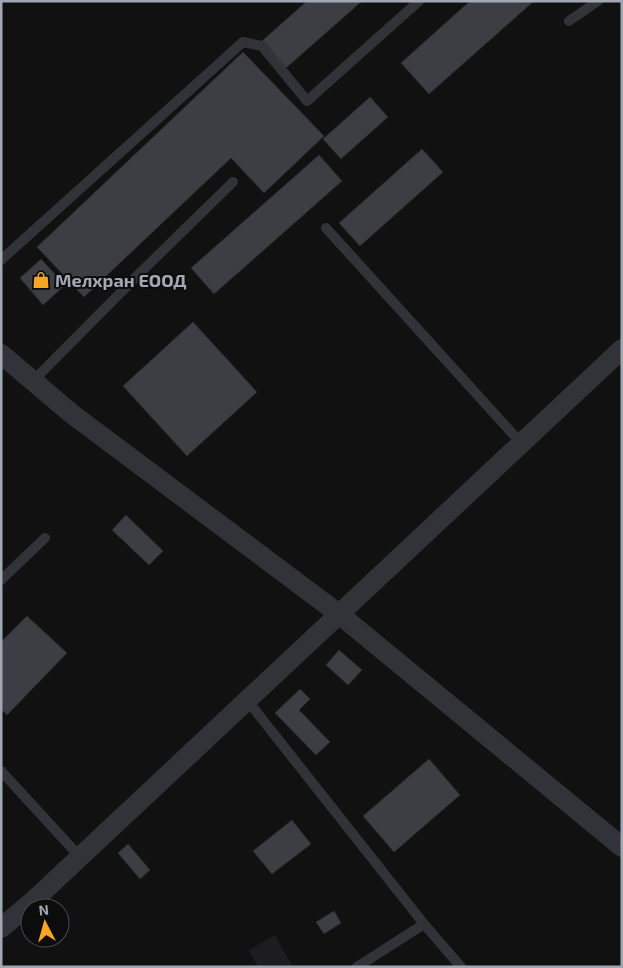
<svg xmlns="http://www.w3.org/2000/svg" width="623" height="968" viewBox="0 0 623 968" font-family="'Exo 2',sans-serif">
<rect width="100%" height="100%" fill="#111112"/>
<path fill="#1d1d1f" d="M275,935L293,967H258L249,950Z"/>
<path fill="#3d3e43" stroke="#2b2b2f" d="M307,1H362L286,68L262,41Z
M470,1H534L429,94L401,63Z
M243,52L324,136L264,193L231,158L84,297L37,247Z
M370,97L388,117L341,159L323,139Z
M422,149L443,172L360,246L339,223Z
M319,155L342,181L214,294L191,268Z
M41,259L65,285L43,305L20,278Z
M193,322L257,392L187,456L123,386Z
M126,515L163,551L149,565L112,530Z
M27,616L67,653L7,715L1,709V642Z
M339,650L362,670L348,685L326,665Z
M300,689L310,699L299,710L330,742L316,755L275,713Z
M429,759L460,795L394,852L363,816Z
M292,820L311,844L272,874L253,851Z
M128,844L150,870L140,879L118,853Z
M334,911L341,923L324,934L316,922Z"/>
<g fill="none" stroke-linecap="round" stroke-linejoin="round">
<path stroke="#323338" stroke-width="10" d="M569,21L598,1
M326,228L521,443
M1,260L243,42L262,46L307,101L419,1
M33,381L143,270L233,182
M1,580L45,538
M247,700L424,924L461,967
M1,771L80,857
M357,967L424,924"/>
<path stroke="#323338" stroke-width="20" d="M1,354L72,414L339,614L622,847
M1,928L33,901L622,349"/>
</g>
<defs>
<g id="shop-bare" transform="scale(1.35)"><path d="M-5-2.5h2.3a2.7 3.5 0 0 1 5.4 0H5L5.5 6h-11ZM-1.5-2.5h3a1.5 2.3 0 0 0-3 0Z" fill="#faa521" stroke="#0c0c0d" stroke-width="2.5" paint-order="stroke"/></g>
</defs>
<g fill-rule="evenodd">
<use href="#shop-bare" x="41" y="280"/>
</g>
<g text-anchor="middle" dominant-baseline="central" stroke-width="4" stroke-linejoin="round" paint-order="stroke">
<g font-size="18" font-weight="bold" fill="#a1a8b4" stroke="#0c0c0d" text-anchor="start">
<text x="55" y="280">Мелхран ЕООД</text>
</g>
</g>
<rect width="623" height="968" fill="none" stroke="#a1a8b4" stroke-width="5"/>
<g transform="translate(45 923) rotate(354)"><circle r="24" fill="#0c0c0d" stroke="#484a50"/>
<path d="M0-4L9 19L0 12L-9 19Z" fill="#faa521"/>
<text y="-8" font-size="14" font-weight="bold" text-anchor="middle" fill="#a1a8b4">N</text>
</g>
</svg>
